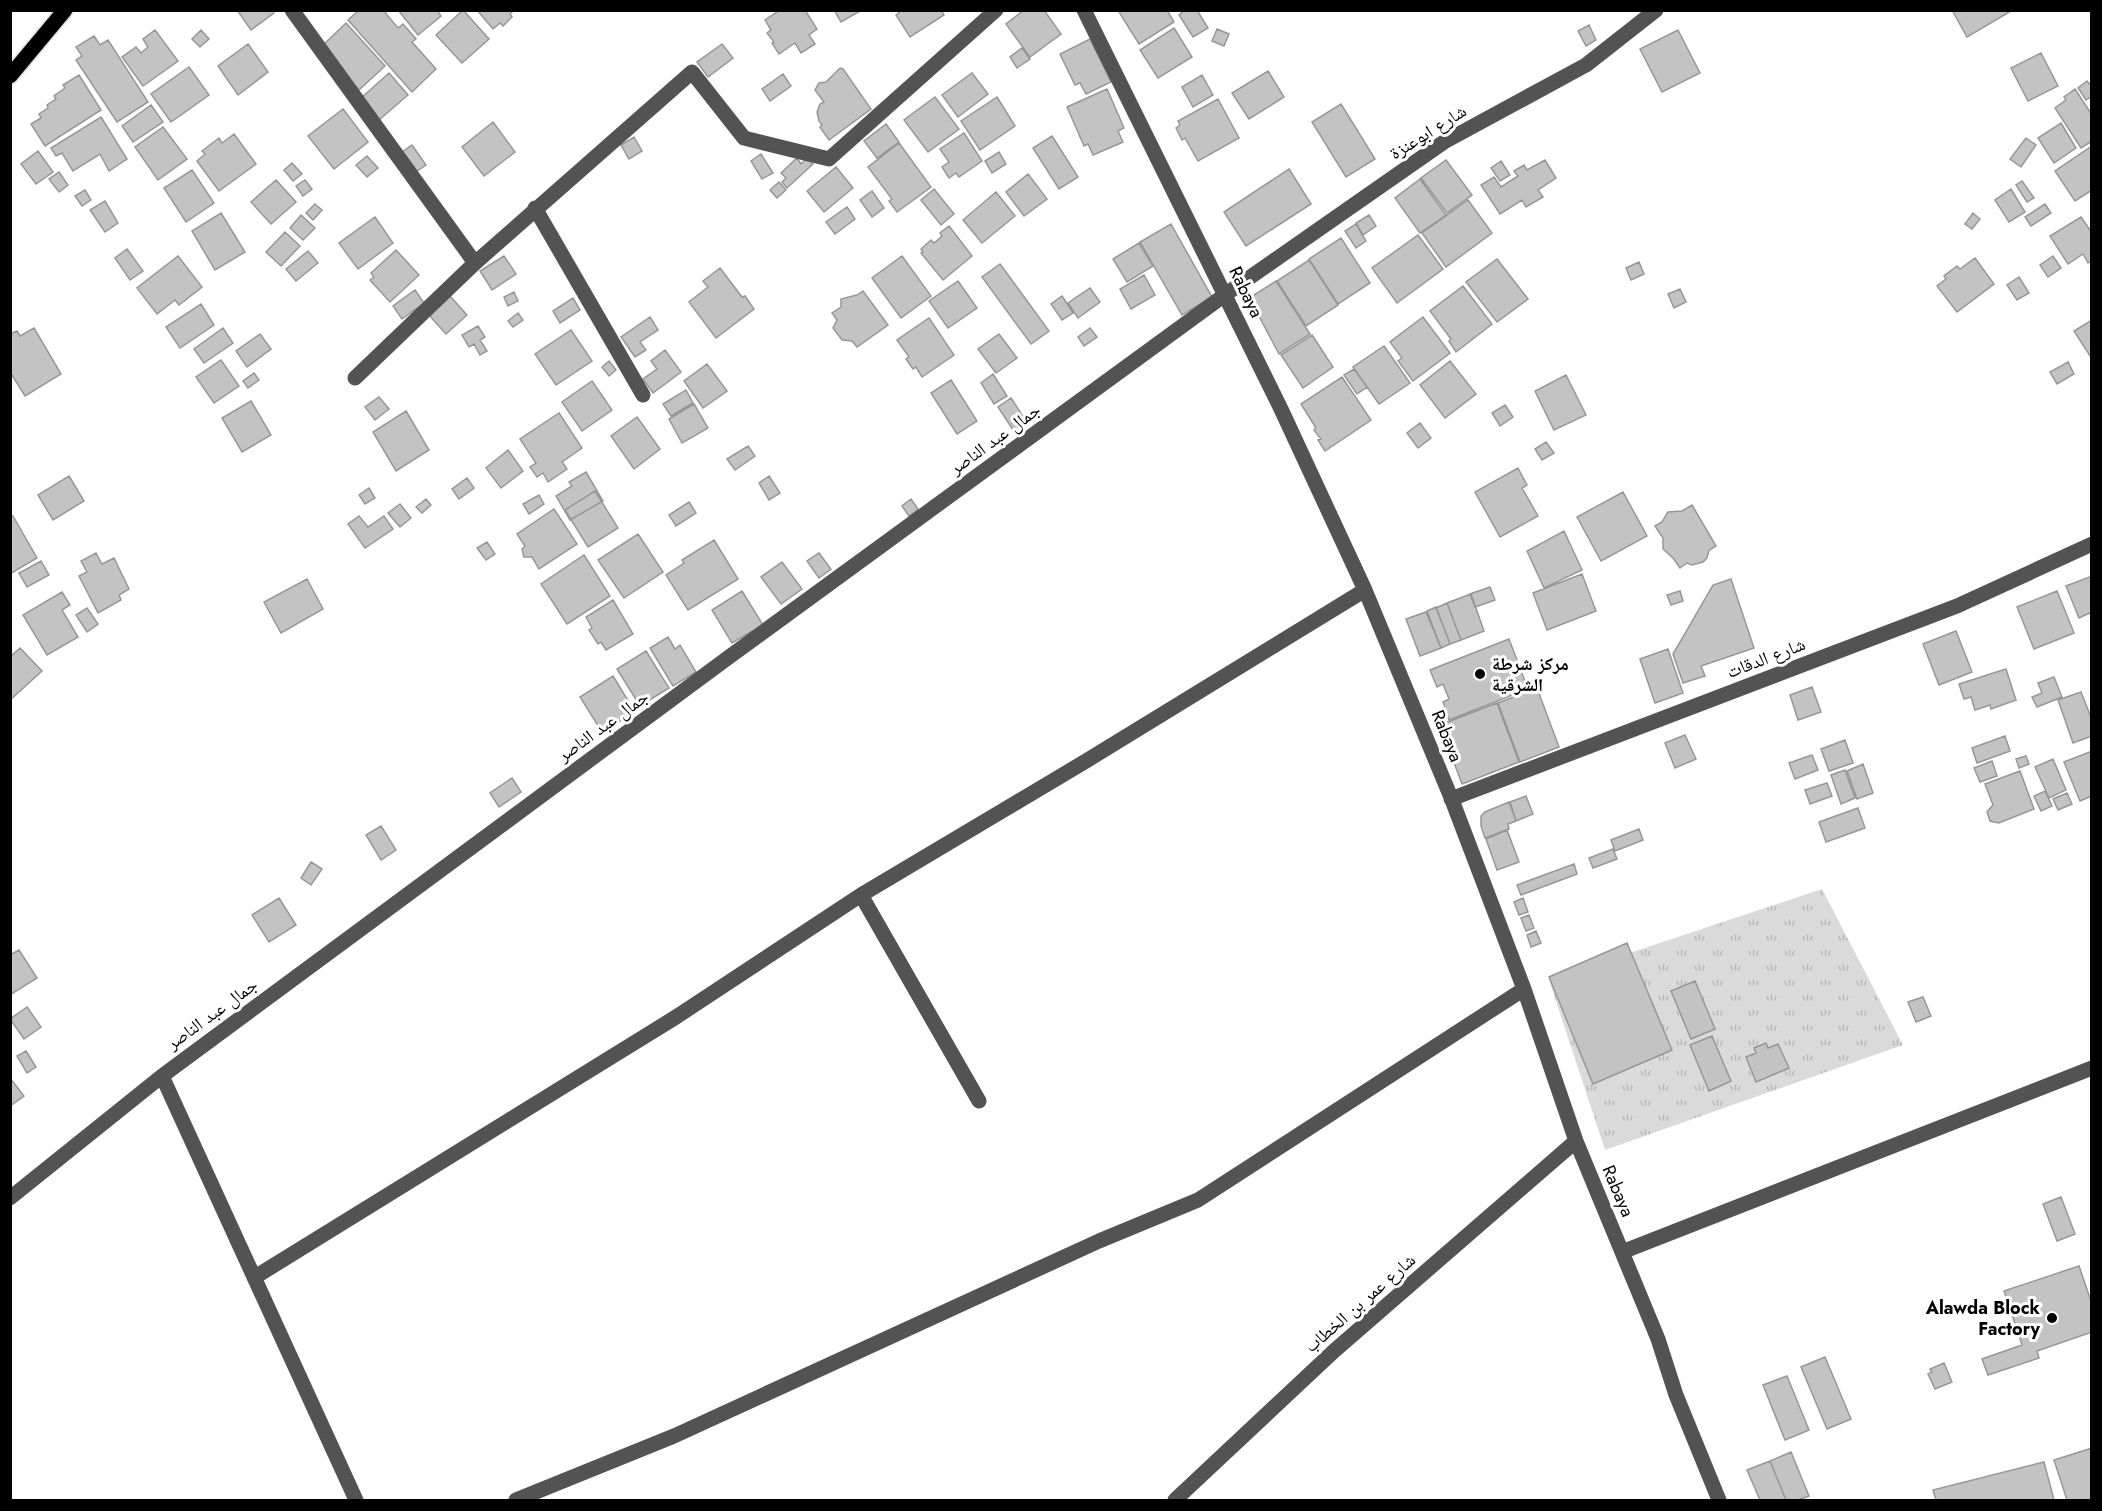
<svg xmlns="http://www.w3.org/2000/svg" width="2102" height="1511" viewBox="0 0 2102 1511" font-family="Jost,'Noto Naskh Arabic',sans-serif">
<defs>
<pattern id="grass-tufts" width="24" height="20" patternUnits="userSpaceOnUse" patternTransform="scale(1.5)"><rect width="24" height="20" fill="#dadada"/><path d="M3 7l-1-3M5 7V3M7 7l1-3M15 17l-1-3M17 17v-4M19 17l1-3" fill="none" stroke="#b9b9b9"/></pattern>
</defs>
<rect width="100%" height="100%" fill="#fff"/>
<path fill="url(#grass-tufts)" d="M1822,889L1903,1045L1605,1150L1549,980Z"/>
<path fill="#c3c3c3" stroke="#979797" stroke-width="1.5" d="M237,10H273L274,13L251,30Z
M359,10H383L398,28L403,24L416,39L412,42L436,69L412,92L348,20Z
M398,10H437L441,16L418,35Z
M463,10L489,39L462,63L436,35Z
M477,10H514L510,14L512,17L503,26L500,23L493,29Z
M780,10H805L817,29L809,35L815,44L801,53L795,43L779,54L772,43L774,42L767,33L771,30L765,20Z
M834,10H862L841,22Z
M897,10H941L944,15L910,37L896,15L899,13Z
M1024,10H1044L1061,34L1030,57L1006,24Z
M1122,10H1167L1174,22L1139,44L1119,12Z
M1185,10H1197L1208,28L1193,37L1179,15Z
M1952,10H2011V11L1967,37Z
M346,23L385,66L359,90L320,48Z
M1589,25L1596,40L1586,46L1578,31Z
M1174,28L1192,57L1158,78L1140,50Z
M1217,29L1229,34L1224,46L1212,41Z
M155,30L178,61L143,86L122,57L136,47L141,53L148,47L143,39Z
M201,30L209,39L200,47L192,39Z
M1678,30L1700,73L1662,92L1640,49Z
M94,36L100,45L108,40L148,102L117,122L76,60L82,56L76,47Z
M1090,39L1111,82L1086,94L1080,83L1075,85L1060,54Z
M248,44L268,72L238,95L218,66Z
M722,44L733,58L708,77L697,62Z
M1022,48L1030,59L1017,68L1010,57Z
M2041,53L2058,86L2028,101L2011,68Z
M189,67L209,95L171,122L151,94Z
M840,68L843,69L871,109L829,140L820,127L822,125L819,121L817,112L820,104L824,102L815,90L819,83L826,82Z
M1268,71L1284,97L1249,119L1232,93Z
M389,73L408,95L379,120L360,99Z
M972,73L988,94L958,117L942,95Z
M783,74L791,86L770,101L762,89Z
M79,75L101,110L45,146L31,124L41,118L39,114L48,108L47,105L56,99L54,96L65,88L63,85Z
M1202,75L1213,95L1193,107L1182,87Z
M2087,81L2092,87V96L2086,100L2078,88Z
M1107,89L1124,128L1118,131L1123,142L1093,155L1088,144L1084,146L1067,107Z
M2075,89L2092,115V141L2081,148L2055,108L2066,100L2064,97Z
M935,97L959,129L928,152L904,120Z
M997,97L1015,126L980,150L961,121Z
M1218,99L1239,138L1198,161L1185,138L1182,140L1176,128L1180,125L1178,121Z
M1341,104L1375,159L1346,177L1312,122Z
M151,105L163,122L133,142L122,126Z
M343,109L368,142L334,169L308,136Z
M101,117L127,159L109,171L100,154L73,171L62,153L56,156L51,148Z
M493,122L515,152L484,176L462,147Z
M2061,123L2076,148L2054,163L2038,138Z
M886,124L899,142L877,158L864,141Z
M163,127L187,159L158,180L135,147Z
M964,133L982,161L959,177L956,173L949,178L942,167L949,162L940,149Z
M234,134L256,164L219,191L197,161L205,154L202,151L219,138L222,143Z
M1052,136L1078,177L1059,189L1033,148Z
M634,137L642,151L629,159L621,145Z
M2026,138L2036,145L2021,167L2010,159Z
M899,143L931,187L897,212L889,201L892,199L868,167Z
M412,145L426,165L414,173L402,152Z
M2092,146V190L2075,201L2055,171Z
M38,151L53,172L36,184L21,164Z
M999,152L1006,164L992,173L985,161Z
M761,154L773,173L762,179L751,161Z
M367,156L378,168L367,177L356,165Z
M797,158L801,164L807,158L813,164L787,188L782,182L786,178L781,173Z
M1446,160L1472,195L1447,213L1421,178Z
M1545,160L1556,178L1538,190L1543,197L1526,207L1522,200L1500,214L1481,185L1494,177L1501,187L1518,176L1514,171L1524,165L1527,170Z
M1501,161L1510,175L1500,181L1491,168Z
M292,163L302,174L293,181L284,170Z
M836,167L853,188L824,212L807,191Z
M1289,169L1311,204L1246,246L1224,212Z
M192,170L214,203L186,222L164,188Z
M59,172L68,185L59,192L49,179Z
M1028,174L1047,199L1024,216L1006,192Z
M1420,179L1446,215L1420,233L1395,198Z
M276,180L296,202L271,224L251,202Z
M305,180L312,189L303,196L296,186Z
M2022,181L2034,198L2027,202L2016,185Z
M779,182L786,190L777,198L770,190Z
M934,189L954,214L941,225L921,200Z
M2011,189L2025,212L2009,222L1995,200Z
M85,190L91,200L82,206L75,196Z
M872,191L884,208L872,217L860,200Z
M996,192L1015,216L982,243L963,220Z
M1468,200L1492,233L1446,267L1422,233Z
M105,201L118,223L105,232L90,210Z
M315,204L322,210L313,220L306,213Z
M2045,204L2051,213L2031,226L2025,217Z
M847,207L855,219L835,234L826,222Z
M221,213L245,252L215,270L192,231Z
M1973,213L1980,219L1972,229L1965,224Z
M301,215L315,228L303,240L290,228Z
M1369,215L1376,226L1363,235L1356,223Z
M375,217L393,243L358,269L339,243Z
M2081,217L2092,233V260L2088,263L2083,254L2068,264L2050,236Z
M1171,224L1212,297L1182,315L1140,242Z
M1356,224L1366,241L1356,248L1345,231Z
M949,226L972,256L943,280L921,253L923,252L921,249L931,240L934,243L942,236L940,233Z
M285,232L300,246L281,266L266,252Z
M1418,235L1443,269L1397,303L1372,268Z
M1341,238L1370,283L1338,304L1309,259Z
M1139,243L1153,266L1127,282L1113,259Z
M127,249L143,271L130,280L115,258Z
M396,250L419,275L390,302L370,280L374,277L371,273Z
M308,251L318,263L296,281L286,269Z
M178,256L202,287L179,305L175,300L157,314L137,288Z
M504,256L516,274L492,290L480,271Z
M902,256L931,296L901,318L872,278Z
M2053,256L2061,268L2048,277L2040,265Z
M1975,258L1994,284L1957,312L1937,286L1946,279L1944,276L1957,266L1960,269Z
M1497,259L1528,299L1497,322L1466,282Z
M1309,260L1338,305L1306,326L1277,281Z
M1639,262L1644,274L1631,280L1626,268Z
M1000,264L1049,331L1031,344L982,277Z
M720,268L742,297L745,296L754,309L716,338L689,302L708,287L703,281Z
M1144,275L1155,295L1131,309L1120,289Z
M2019,277L2029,293L2017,300L2007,285Z
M958,281L977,308L948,328L929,301Z
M1276,281L1310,334L1279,354L1252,303L1254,295Z
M1463,286L1492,324L1456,352L1449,341L1451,339L1430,311Z
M1090,288L1100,302L1078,318L1068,303Z
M1680,289L1686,302L1674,308L1668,294Z
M415,290L424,303L402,319L393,306Z
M863,291L888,325L857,347L852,341L842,340L833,328L837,320L832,313L841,307V299L857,295Z
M514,292L518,301L508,306L504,297Z
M450,296L467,315L446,334L429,315Z
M1062,296L1073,313L1062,320L1051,304Z
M573,298L580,310L560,323L553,311Z
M201,304L214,325L180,348L166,327Z
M518,313L523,320L513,327L508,321Z
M650,317L658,330L640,342L646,350L635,357L621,337Z
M1423,317L1450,353L1413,381L1398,361L1402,358L1390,342Z
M929,318L954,355L922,377L916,367L913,369L906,359L909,357L897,340Z
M2092,320V359L2074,331Z
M478,326L485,337L480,340L487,351L480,355L474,344L469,347L462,335Z
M34,328L61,374L25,396L10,372V334L17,331L20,336Z
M223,328L233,343L204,363L194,349Z
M1090,328L1097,337L1084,346L1078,337Z
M571,330L592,361L556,385L535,354Z
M260,334L271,349L247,367L236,351Z
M999,334L1017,358L996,373L978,349Z
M1312,335L1333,367L1303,388L1281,355Z
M1384,346L1410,383L1379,404L1353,367Z
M665,350L681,372L653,393L643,379L657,369L651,361Z
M221,360L239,386L214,403L196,377Z
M609,361L616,370L609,376L602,367Z
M1450,361L1476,394L1445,418L1420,385Z
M2068,362L2074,374L2057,384L2050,372Z
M707,364L727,391L703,408L684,381Z
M1354,369L1367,387L1357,394L1344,375Z
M254,373L259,380L248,388L243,381Z
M993,374L1007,396L994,404L981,383Z
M1566,375L1586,415L1554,430L1535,391Z
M1342,377L1371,420L1325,451L1318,440L1321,439L1314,430L1316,428L1301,404Z
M951,380L977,421L957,434L931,393Z
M592,381L612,410L582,431L562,402Z
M686,390L693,403L671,416L663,404Z
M379,397L389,409L375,420L365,407Z
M1011,398L1026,421L1013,430L998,407Z
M251,401L271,435L242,452L222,418Z
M694,404L708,428L682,443L669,419Z
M1505,405L1513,417L1500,426L1492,413Z
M406,411L429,450L396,471L373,432Z
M559,413L582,448L562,462L567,469L548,482L543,473L537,477L530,467L536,463L520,439Z
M637,417L660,449L634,469L611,436Z
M1420,423L1431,438L1418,448L1407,433Z
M1546,442L1554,453L1542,460L1535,449Z
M748,446L755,456L735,470L727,459Z
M508,450L523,471L501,488L486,468Z
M1518,468L1527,485L1522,488L1538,516L1500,537L1475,492Z
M586,472L603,501L570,520L556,496L572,486L569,482Z
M69,476L84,501L53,520L38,495Z
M769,476L780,493L769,500L759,483Z
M467,478L474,488L459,499L452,489Z
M369,488L375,498L365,504L359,495Z
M595,491L618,528L588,547L565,510Z
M1623,492L1647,536L1601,561L1577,517Z
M539,495L544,504L529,514L523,504Z
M426,499L431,505L422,513L416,507Z
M911,499L918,509L909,516L902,506Z
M689,502L696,513L676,526L669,515Z
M400,504L411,518L400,527L388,513Z
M1692,505L1716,546L1709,550L1707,558L1703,562L1692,565L1687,563L1680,568L1673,558L1663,549V538L1655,526L1662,522L1668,512L1682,511Z
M554,509L577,544L539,569L532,557H524L522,549L525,546L517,534Z
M13,516L37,558L10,574V517Z
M359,516L368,527L384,516L393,529L365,548L348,524Z
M1564,531L1582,570L1544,588L1527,551Z
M638,534L663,572L624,598L598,560Z
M714,540L738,579L688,610L666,575L684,563L682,560Z
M487,542L495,554L486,560L477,548Z
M96,553L102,564L114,558L129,589L119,595L121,600L98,613L79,576L87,572L81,561Z
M819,553L831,569L819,578L807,561Z
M584,555L610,596L567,624L541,584Z
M41,561L49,575L27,587L19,573Z
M782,562L802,589L781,604L761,577Z
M1582,574L1596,611L1547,630L1533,593Z
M2092,576V612L2079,618L2066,586Z
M307,579L323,609L281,633L264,602Z
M1731,579L1754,648L1701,666L1705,676L1683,683L1673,654L1713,585Z
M1490,587L1495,600L1475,607L1470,594Z
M742,591L763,625L732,643L712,610Z
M1680,591L1683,601L1671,605L1667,595Z
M2057,591L2074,633L2034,649L2017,607Z
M62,592L70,605L62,610L78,637L47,655L23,615Z
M1471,594L1484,631L1461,640L1447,603Z
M613,600L633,634L606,650L601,642L598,644L589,630L592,628L586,617Z
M1447,603L1461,640L1450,644L1436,608Z
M1436,607L1450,644L1441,648L1427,611Z
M87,608L98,624L87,632L76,615Z
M1426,612L1441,648L1420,656L1406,619Z
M1956,631L1972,672L1939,685L1923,644Z
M668,637L675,649L680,645L696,672L673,686L650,648Z
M1509,639L1528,689L1449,720L1443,702L1449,699L1443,684L1437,687L1430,670Z
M20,648L42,671L10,700V657Z
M1668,649L1683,693L1655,703L1640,659Z
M646,651L669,688L640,706L617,669Z
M2006,669L2016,700L1991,709L1990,705L1975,710L1971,697L1964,699L1959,684Z
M613,676L635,712L602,732L580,697Z
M2054,677L2062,697L2037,707L2032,697L2042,693L2038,683Z
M1812,687L1821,712L1798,720L1790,695Z
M1537,688L1559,747L1520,762L1498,703Z
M2081,692L2092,720V736L2073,743L2058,700Z
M1497,703L1519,762L1462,784L1440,725Z
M1685,735L1696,759L1675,768L1665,743Z
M2005,736L2010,751L1977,763L1972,748Z
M1845,740L1853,763L1829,771L1821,749Z
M2092,751V796L2080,801L2064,762Z
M1812,755L1818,770L1795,779L1789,763Z
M2026,756L2029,764L2019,768L2016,759Z
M2053,759L2066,790L2049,798L2035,767Z
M1992,761L1997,776L1980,782L1974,768Z
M1863,764L1873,793L1857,799L1847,771Z
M1845,770L1855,798L1841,804L1831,775Z
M2020,771L2034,809L1999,823L1990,821L1987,812L1993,805L1985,784Z
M512,778L521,792L499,807L490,793Z
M1827,783L1832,796L1810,804L1805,790Z
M2045,791L2052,806L2041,811L2034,796Z
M2067,793L2072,804L2058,810L2053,799Z
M1526,796L1533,814L1516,821L1510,802Z
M1509,802L1516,821L1508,824L1509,829L1485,838L1481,826V816L1485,812Z
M1858,808L1865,828L1826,842L1819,822Z
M381,826L396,850L381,860L366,835Z
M1639,829L1643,840L1615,851L1611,840Z
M1507,830L1519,862L1497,870L1486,839Z
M1613,849L1617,859L1593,868L1589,858Z
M311,862L322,869L311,885L301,878Z
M1574,864L1577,874L1521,895L1517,885Z
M279,898L296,925L269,942L252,915Z
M1523,898L1528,912L1519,915L1514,902Z
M1529,915L1534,928L1526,931L1521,918Z
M1536,931L1541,943L1531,947L1527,935Z
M1627,943L1672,1050L1593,1084L1549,977Z
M19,950L37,978L10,995V955Z
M1695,981L1715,1029L1691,1039L1671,991Z
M1923,997L1931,1016L1916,1022L1908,1002Z
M27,1007L41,1027L24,1039L10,1019Z
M1712,1036L1731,1081L1709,1091L1690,1045Z
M1766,1043L1768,1048L1778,1044L1789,1068L1756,1082L1746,1057L1756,1053L1754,1048Z
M26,1051L36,1067L27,1073L17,1056Z
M10,1078L24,1096L10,1106Z
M2061,1197L2075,1234L2057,1241L2043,1204Z
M2079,1266L2092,1304V1332L2037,1351L2039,1358L1988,1375L1982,1359L2022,1345L2004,1291Z
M1825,1357L1851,1419L1827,1429L1801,1367Z
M1944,1363L1952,1382L1935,1389L1928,1374L1932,1372L1930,1369Z
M1787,1376L1809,1430L1785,1440L1763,1385Z
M2092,1448V1500H2067L2054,1460Z
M1791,1452L1809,1496L1798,1500H1786L1770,1461Z
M1770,1461L1786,1500H1760L1747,1470Z
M2044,1462L2054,1500H1936L1933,1490Z"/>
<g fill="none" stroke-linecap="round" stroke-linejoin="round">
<g stroke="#dbdbdb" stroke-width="18">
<path id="major" d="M10,76L65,10"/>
</g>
<path stroke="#535353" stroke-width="15" d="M292,10L475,263
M1084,10L1281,409L1365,590L1452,800L1524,989L1576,1141L1658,1339L1676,1395L1719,1500
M535,208L643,395
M355,378L475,263L692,72L744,138L829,159L996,10
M1451,799L1957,606L2092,544
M861,895L979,1101
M162,1076L356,1500
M10,1198L162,1076L729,657L1226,294L1444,142L1586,65L1656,10
M1622,1252L2092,1068
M255,1277L676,1017L861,895L1086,761L1365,590
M516,1500L674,1436L1099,1241L1198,1200L1524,989
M1175,1500L1334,1351L1576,1141"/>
<use href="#major" stroke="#000" stroke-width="15"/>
</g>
<g fill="#000" stroke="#fff" stroke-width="2">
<circle cx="1480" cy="674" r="6"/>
<circle cx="2052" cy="1318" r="6"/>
</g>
<g text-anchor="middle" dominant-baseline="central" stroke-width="6" stroke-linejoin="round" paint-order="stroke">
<g font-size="18" fill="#000" stroke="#fff">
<text transform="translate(1428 132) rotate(-32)">شارع ابوعنزة</text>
<text transform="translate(1246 292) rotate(64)">Rabaya</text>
<text transform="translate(995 439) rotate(-36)">جمال عبد الناصر</text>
<text transform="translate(1766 658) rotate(-21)">شارع الدقات</text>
<text transform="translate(603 726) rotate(-36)">جمال عبد الناصر</text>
<text transform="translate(1447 736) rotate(68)">Rabaya</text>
<text transform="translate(212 1014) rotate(-36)">جمال عبد الناصر</text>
<text transform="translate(1618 1191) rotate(67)">Rabaya</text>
<text transform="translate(1360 1303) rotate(-41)">شارع عمر بن الخطاب</text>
</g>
<g font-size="18" font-weight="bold" fill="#000" stroke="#fff" text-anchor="start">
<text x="1492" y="664">مركز شرطة<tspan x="1492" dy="21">الشرقية</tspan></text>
<text x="2040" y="1308" text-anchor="end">Alawda Block<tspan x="2040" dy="21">Factory</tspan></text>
</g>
</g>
<rect width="2102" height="1511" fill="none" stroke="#000000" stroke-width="24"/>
</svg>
